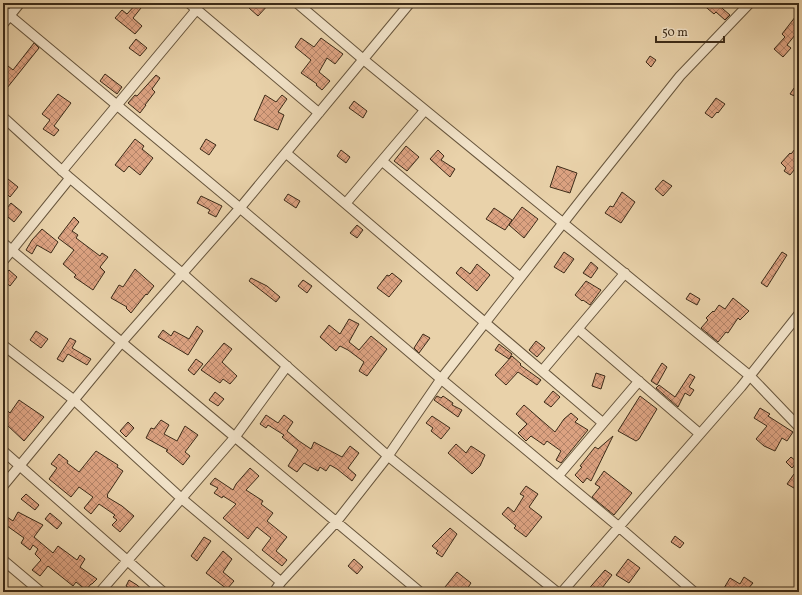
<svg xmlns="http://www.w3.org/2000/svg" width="802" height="595" viewBox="0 0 802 595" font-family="Vollkorn,serif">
<defs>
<pattern id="building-cross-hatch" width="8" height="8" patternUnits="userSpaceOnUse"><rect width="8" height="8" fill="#dca281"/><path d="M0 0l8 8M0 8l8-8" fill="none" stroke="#b48469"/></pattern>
</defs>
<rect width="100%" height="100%" fill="#e9d2aa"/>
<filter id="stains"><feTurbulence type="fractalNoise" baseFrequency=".005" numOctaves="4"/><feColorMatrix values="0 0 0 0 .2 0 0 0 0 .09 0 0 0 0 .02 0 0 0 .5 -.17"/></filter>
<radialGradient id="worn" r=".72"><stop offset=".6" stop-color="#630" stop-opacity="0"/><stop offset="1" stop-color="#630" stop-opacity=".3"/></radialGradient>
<path fill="url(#building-cross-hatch)" stroke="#3c2b18" d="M137,3H145L133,18L142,26L135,34L115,18L122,10L127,14Z
M254,3H270L258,16L249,8Z
M701,3H716L730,15L725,20L716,12L714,14Z
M799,12V30L787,45L791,48L783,57L774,49L785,37L782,34Z
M301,38L314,47L321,38L343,54L335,64L327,58L319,72L330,81L322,90L316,85L317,84L301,73L311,60L295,47Z
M136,39L147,48L140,56L129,48Z
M34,43L39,48L3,93V62L13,70Z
M650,56L656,60L651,67L646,62Z
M105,74L122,87L117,94L100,81Z
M156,75L160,78L152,89L155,92L145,105H146L140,113L128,103L135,95L137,96Z
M794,88L799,91V98L790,94Z
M58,94L71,103L54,126L59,130L54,136L43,129L50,120L42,114Z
M265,95L276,102L282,95L287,99L278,112L284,115L278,130L254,120Z
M716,98L725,104L718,113L717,112L712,118L705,113Z
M354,101L367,111L363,118L349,108Z
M135,139L144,146L142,149L153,158L140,175L129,166L124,172L115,165Z
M206,139L216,145L209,155L200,149Z
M799,144V164L790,175L784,171L786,168L781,163L790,153L791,154Z
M406,146L419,157L407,171L394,161Z
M341,150L350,157L346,163L337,156Z
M438,150L444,156L441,160L455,169L450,177L430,159Z
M557,166L577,173L570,193L550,187Z
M3,175L18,187L10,197L3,190Z
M663,180L672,186L663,196L655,189Z
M622,192L635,202L621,223L605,213L610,206L613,207Z
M288,194L300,201L296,208L284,200Z
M201,196L222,206L216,217L208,213L210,210L197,203Z
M11,203L22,212L14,222L3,213Z
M522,207L538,219L524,238L509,225Z
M494,208L512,220L505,230L486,219Z
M74,217L79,222L72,231L78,235L76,238L100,256L102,253L108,257L100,267L105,272L104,273L93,290L74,277L76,275L63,264L74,250L58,238Z
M357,225L363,230L357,238L350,233Z
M42,229L58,242L51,253L37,245L32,254L26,250L32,240Z
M564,252L574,259L564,273L554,267Z
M782,252L787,255L767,287L761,283Z
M591,262L598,268L591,278L583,273Z
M477,264L490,275L477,291L457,274L456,273L461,267L470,274Z
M135,269L154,286L147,295L146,294L131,313L126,308L127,307L111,298L119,285L123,287Z
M9,270L17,277L10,286L3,280V277Z
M392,273L402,281L389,297L377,288L387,275L389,276Z
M251,278L267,286L280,297L276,302L249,281Z
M303,280L312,286L307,293L298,286Z
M586,281L601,290L590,305L583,300L582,301L575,295Z
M690,293L700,299L697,305L686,299Z
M733,298L749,311L740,320L738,318L728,333L726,332L718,342L701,328L708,320L706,318L713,311L714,312L719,305L725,309Z
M349,319L359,324L349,342L359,350L371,336L387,349L367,376L359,371L364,362L348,350L340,346L336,351L320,337L329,325L340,334Z
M197,326L203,331L188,355L158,337L163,330L171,336L174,331L189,339Z
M36,331L48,339L41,348L30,340Z
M423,334L430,338L419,353L414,348Z
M70,338L76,341L72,348L91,359L87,365L68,354L63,362L57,359Z
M536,341L545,348L537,357L529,350Z
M224,343L232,349L222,362L237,376L230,384L223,379L220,383L201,370L214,355Z
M499,344L512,354L509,359L495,350Z
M512,356L521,364L520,365L541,380L537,385L518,372L506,385L495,375Z
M196,359L203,364L194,375L188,370Z
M662,363L667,367L657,385L651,381Z
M596,373L605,376L601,389L592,386Z
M690,374L695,377L689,387L694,390L690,396L685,393L678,407L656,388L659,385L675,397Z
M553,391L560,397L551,407L544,402Z
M215,392L224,399L218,406L209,400Z
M437,396L441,398L443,396L453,403L452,405L462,410L458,417L434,400Z
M640,396L657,409L639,439L636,441L618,431Z
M19,400L44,417L24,441L7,425L3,430V407L10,413Z
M524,405L555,432L564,419L571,413L578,419L575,422L588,430L561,463L556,460L561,451L547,441L544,445L531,436L526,441L518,433L527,424L516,414Z
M760,408L770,414L768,416L793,432L787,441L782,438L775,451L764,446L756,439L767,426L754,418Z
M266,415L278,423L284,415L293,422L287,431L299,441L311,449L314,442L342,457L350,446L359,453L348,468L356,475L352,481L337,469L330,465L326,471L320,467L318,471L304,463L297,472L288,466L298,450L282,437L284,435L268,425L266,428L260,424Z
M432,416L450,428L441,439L431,431L433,428L426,423Z
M161,420L169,425L164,434L177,441L185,426L198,435L185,452L190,456L183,465L166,451L168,450L146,438L151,428L154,429Z
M128,422L134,428L126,437L120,431Z
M613,436L591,481L587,478L583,483L575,475L582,467L580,466L595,447L598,449Z
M456,444L466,453L471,446L485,455L480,466L472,474L448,453Z
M96,451L118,465L117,467L123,471L107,495L108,496L107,497L122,506L134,516L120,532L112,525L117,520L113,517L115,515L99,504L91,514L84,508L93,497L79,487L71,497L49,479L57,468L51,464L59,454L68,461L67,463L79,472Z
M791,457L797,462L792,468L786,462Z
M250,468L259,476L246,490L263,501L261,504L273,513L267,521L287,537L276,551L287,560L282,566L262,550L271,538L257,527L248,539L223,518L236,504L223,496L222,498L214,493L218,488L210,484L215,478L233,490L236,484Z
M604,471L632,493L614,515L592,497L600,487L595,484Z
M794,474L799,477V491L787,484Z
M526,486L538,494L529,507L542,517L526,537L514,528L516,526L502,514L508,507L514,512L524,496L520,494Z
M26,494L39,505L35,510L21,499Z
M18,512L43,525L34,537L53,553L58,546L77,560L80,555L85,559L80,567L97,579L92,584H91L86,590L76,582L73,586L48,566L40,576L32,570L41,560L35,554L38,549L33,545L30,550L21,543L24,538L3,523L7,517L13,521Z
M50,513L62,523L57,529L45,519Z
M450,528L457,534L442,557L436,553L438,551L432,546Z
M675,536L684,543L680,548L671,542Z
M204,537L211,541L197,561L191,556Z
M223,551L232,559L223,572L234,581L227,589L206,573Z
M354,559L363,567L357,574L348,566Z
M628,559L640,568L629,583L616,575Z
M605,570L612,575L599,592H586Z
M457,572L471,583L465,592H458L453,589L450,592H441Z
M744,577L753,583L747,590L749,592H729L724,588L730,578L740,584Z
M129,580L137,585L145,592H135L126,586Z"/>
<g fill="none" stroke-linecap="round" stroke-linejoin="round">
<g stroke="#67553c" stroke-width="11">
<path id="minor" d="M189,3L319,113
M297,3L364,60L750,376L799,427
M3,10L240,208L441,379L619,527L694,592
M3,24L20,3
M3,117L70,178L183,274L388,456L557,592
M286,153L603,423
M382,161L520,277
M62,171L197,9
M346,203L425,110
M3,243L420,592
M3,261L70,178
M578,329L700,434
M3,345L74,400L181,498L281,582
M542,371L625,273
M3,451L163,592
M558,476L639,381
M3,486L121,343L240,208L410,3
M3,560L41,592
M100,592L235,437L287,366
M274,592L281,582L337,521L388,456L441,379L585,195L680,76L750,3
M562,592L741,387L799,314"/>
</g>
<use href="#minor" stroke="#f1e2c8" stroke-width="9"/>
</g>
<rect width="802" height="595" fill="none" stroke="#e9d2aa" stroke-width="16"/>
<rect x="4" y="4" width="794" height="587" fill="none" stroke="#3c2b18" stroke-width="2"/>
<rect x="8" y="8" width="786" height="579" fill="none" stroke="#3c2b18"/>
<path d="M656 36v6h68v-6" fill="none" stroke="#3c2b18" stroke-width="2"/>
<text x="662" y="36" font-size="12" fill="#3c2b18" stroke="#f1e2c8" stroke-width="3" paint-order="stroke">50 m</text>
<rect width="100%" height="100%" filter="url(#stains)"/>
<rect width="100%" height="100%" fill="url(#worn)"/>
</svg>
